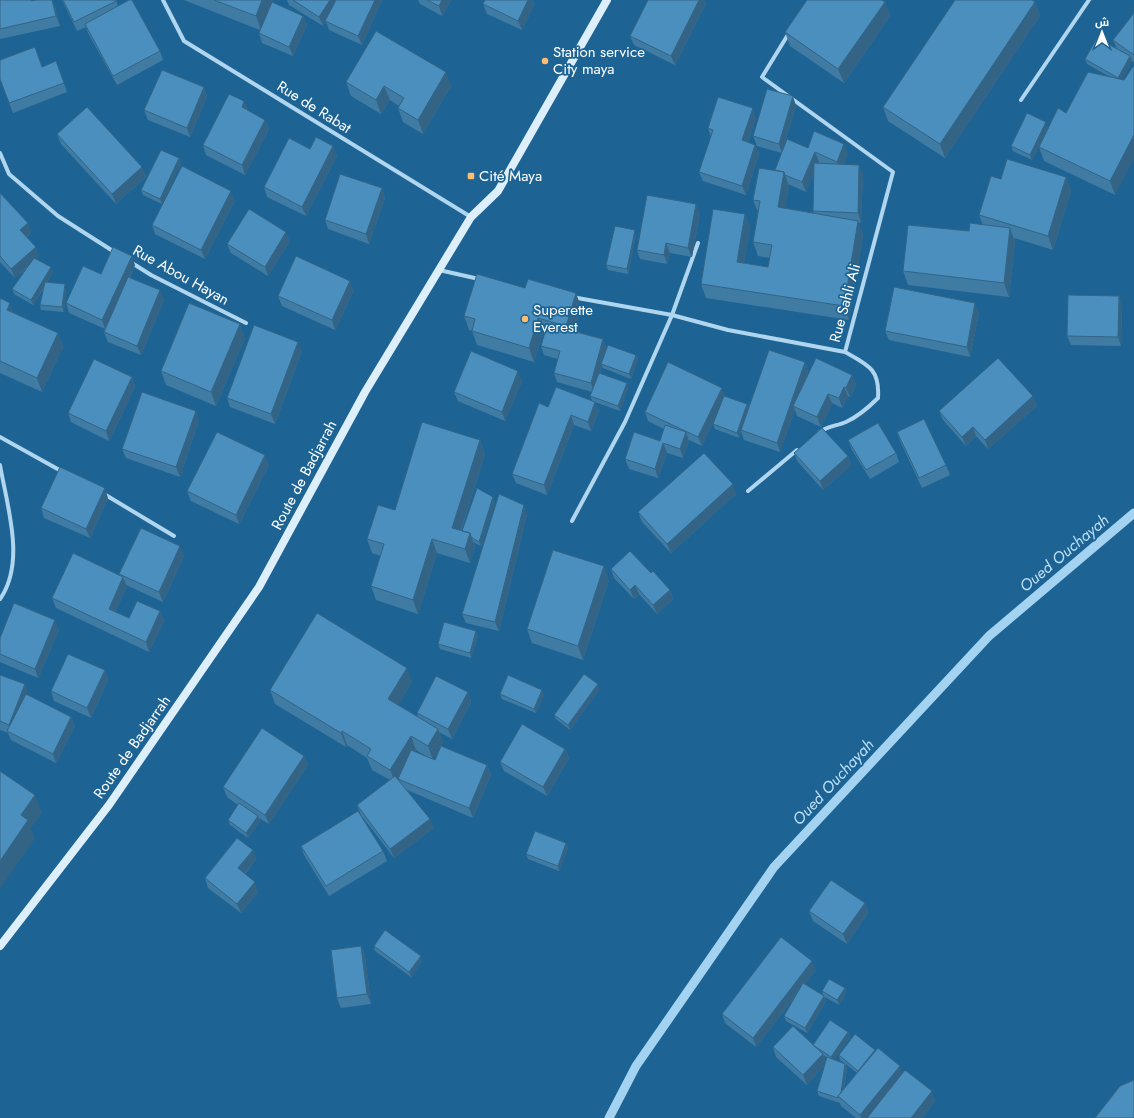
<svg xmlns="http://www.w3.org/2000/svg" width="1134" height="1118" viewBox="0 0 1134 1118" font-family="Jost,Cairo,sans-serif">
<rect width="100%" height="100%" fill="#1d6495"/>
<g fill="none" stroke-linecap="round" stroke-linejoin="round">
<path stroke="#a3d3f1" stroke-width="9" d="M609,1118L636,1066L774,867L989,636L1134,513"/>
<path stroke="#b0d6ef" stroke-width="4" d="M163,0L184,41L471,217
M1021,100L1089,0
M0,153L9,174L58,216L116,253
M132,263L151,275L246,323
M439,270L479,279
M572,297L672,315L728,330L845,352L893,172L762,77L789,33
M820,432C827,426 837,426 846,422C859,416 868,408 878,398C880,369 868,365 845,352
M0,437L63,472
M0,465C7,506 26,562 0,599
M748,491L797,450
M104,494L174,536
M572,521L625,422L672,315L698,243"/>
<path stroke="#ddeffb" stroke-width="8" d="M0,946L109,805L259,587L365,392L471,217L498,191L607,0"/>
</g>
<path fill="#407ba3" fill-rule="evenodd" d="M0,0H32V1L55,6L60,26L0,39Z
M62,0H116L118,6L160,51L163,60L117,85L88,33L86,27L77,31Z
M184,0H273L266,18L303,16L307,25L293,56L262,43L259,33L260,30Z
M287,0H382L362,45L329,30L326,22L323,26L289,5Z
M418,0H451L442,16L420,4Z
M485,0H532L534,5L522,30L487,14L483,4Z
M885,2L890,16L844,83L790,46L785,32Z
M1035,2L1040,16L945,158L888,121L883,107Z
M706,3L675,65L634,45L630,36Z
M1134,13V62L1131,60L1132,61L1121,80L1115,195L1044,161L1039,147L1066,113L1110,77L1087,64L1085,59L1117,49L1113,40Z
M56,61L67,92L13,113L0,79L42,67Z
M346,82L451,86L423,134L403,122L398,108L399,106L390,100L381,114L351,96Z
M204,87L207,97L190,137L148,120L144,110Z
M244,101L248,111L265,120L269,129L245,175L206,155L203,145Z
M796,106L783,149L808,148L848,154L843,164L863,174L861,223H858L863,235L849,320L706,298L701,284L745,214L750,228L744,263L768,267L770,258L758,256L753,242L758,212L753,200L775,170L782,153L757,146L753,136ZM814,173L813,211L814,213L785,208L789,186L788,184L806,192Z
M756,118L748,142L755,145L759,154L746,195L703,181L699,172L711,137L708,128Z
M1048,127L1032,160L1013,151L1011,146Z
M57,134L142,167L146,177L116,204L61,144Z
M310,149L337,156L306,216L267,197L264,187Z
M179,158L181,163L162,204L143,195L141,190Z
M1066,177L1071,191L1053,250L1014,238L1015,242L1009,297L908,285L903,271L969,231L983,225L979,215L1001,179Z
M382,188L385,198L369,244L328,229L325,220Z
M0,193L28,223L31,233L27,237L39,256L36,259L53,272L47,282L66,289L64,312L41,310L40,305L44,288L33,305L14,294L12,289L28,267L15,278L0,262Z
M235,201L205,259L155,234L152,225Z
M700,213L692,257L670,253L667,264L640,259L637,250Z
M636,235L628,274L608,270L606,265Z
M290,241L268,276L231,253L227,244Z
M135,265L130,277L164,300L141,355L108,342L104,332L105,329L69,313L66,303L101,274Z
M354,290L335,330L282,306L278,296Z
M0,298L14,313L58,333L63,347L42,392L0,373Z
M1122,306L1121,346L1071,345L1067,336Z
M581,307L574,331L603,339L606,348L636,355L638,359L631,379L603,368L602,366L600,373L628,388L620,411L595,402L599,411L591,431L574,425L547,495L516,483L512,474L548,407L592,400L590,396L592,392L557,382L554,373L558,359L544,355L541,346L545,333L543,332L534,362L477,345L472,331L469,330L464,316Z
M979,313L970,357L889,340L885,331Z
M245,338L216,406L166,385L161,371Z
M302,351L275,424L230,407L227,398Z
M805,362L808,372L804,385L852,375L856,385L850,397L848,396L842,408L832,403L821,427L797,416L795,410L780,452L744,440L741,431L739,438L715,429L713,424L717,414L702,446L689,440V441L683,458L667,453L658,478L629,469L625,459L660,441L664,429L648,421L645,412L725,396L747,404L749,408Z
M132,377L135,387L109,441L71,422L68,413Z
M522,381L505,421L458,401L454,392Z
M1033,396L1037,406L988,449L976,436L966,446L943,420L939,411Z
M199,420L180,477L126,458L122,449Z
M897,432L946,465L950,475L922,488L900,441Z
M480,440L485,454L461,531H462L495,502L481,546L473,542L475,547L470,563L437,553L418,614L376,600L371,586L381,556L372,553L367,539L395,510Z
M848,440L896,453L899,462L870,479L852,450Z
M794,453L848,456L851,465L823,490L798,462Z
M269,465L239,524L191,501L187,491Z
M736,494L671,553L642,522L638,512Z
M108,498L90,538L44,518L41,508Z
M527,514L499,631L466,623L462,614Z
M184,556L163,602L126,585L127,587L115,612L129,618L160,611L164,621L149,652L56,608L52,598L120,576L119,574Z
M611,569L651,573L670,590L673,599L657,614L639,594L634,599L614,578Z
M609,580L583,660L532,643L527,629Z
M59,630L38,678L0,662V638Z
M478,636L471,658L440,649L438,644Z
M105,670L108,680L91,718L54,701L51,691Z
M0,675L28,694V695L71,717L75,726L56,763L11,740L8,733L0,730Z
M412,682L398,705L418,717L417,713L468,692L471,702L452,739L439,732L443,743L441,746L487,765L491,775L473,818L407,790L434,828L394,858L361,815L357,805L390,780L372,770L367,758L347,745L346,747L275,704L270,690ZM439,749L435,760L433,759ZM416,750L428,757L415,752Z
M600,689L570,730L556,719L554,715Z
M500,694L544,695L536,713L502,699Z
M565,749L569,758L547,796L504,771L500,762Z
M304,756L308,765L269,824L259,818L260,821L248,838L230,825L228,820L238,805L227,797L223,787Z
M566,843L568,848L559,871L528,859L526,854Z
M301,846L383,851L387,861L329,896L304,855Z
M253,850L256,859L245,874L258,892L241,913L208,888L205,878Z
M865,903L868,913L847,944L813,921L809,911Z
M361,946L365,956L371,1004L341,1008L337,998Z
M374,946L422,961L411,977L375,951Z
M816,970L805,984L823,995L822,991L845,988L846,993L839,1005L825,997L826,1001L807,1033L786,1021L784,1016L795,997L756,1047L725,1023L722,1014Z
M848,1032L850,1037L834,1060L844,1063L840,1060L839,1055L903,1073L935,1101L922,1118H856L841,1106L840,1103L819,1096L817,1091L825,1064L807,1085L776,1057L773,1047L813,1045ZM823,1055L827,1058L826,1062ZM846,1064L857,1073L844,1089L847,1069Z"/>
<path fill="#346485" d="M52,0L55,6L60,26L56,16Z
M262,0H273L261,30L256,16Z
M330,0H339L323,26L319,17Z
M375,0H382L362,45L358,36Z
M442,0H451L442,16L439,6Z
M528,0H532L534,5L522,30L518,21Z
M699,0H705L706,3L675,65L671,56Z
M885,2L890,16L844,83L838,69Z
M1035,2L1040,16L945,158L940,144Z
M303,16L307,25L293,56L289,47Z
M1130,56L1132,61L1120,83L1118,78Z
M446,72L451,86L423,134L418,120Z
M384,86L390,100L381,114L376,100Z
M204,87L207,97L190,137L187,128Z
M793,96L796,106L782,153L779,144Z
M244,101L248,111L242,107Z
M753,108L756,118L745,150L742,140Z
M265,120L269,129L245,175L242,165Z
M1046,122L1048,127L1032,160L1030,155Z
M1134,135V159L1115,195L1110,181Z
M844,144L848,154L840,171L837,162Z
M755,145L759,154L746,195L742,186Z
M333,146L337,156L306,216L302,207Z
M815,152L819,162L806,192L802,182Z
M179,158L181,163L162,204L160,199Z
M859,165L863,174L861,223L858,213Z
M142,167L146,177L116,204L112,194Z
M784,172L789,186L783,221L778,207Z
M1066,177L1071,191L1053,250L1048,236Z
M382,188L385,198L369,244L366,234Z
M231,191L235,201L205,259L201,250Z
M696,204L700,213L692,257L688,248Z
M745,214L750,228L742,276L737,262Z
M858,221L863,235L849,320L844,306Z
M28,223L31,233L24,239L20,230Z
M1010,228L1015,242L1009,297L1004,283Z
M635,230L636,235L628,274L627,269Z
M286,232L290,241L268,276L265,267Z
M666,243L670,253L667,264L664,255Z
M36,247L39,256L15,278L11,269Z
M132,256L135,265L105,329L102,320Z
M51,267L53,272L33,305L31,300Z
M350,281L354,290L335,330L332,320Z
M65,284L66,289L64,312L62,307Z
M160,290L164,300L141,355L137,346Z
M576,293L581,307L571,340L566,326Z
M1119,296L1122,306L1121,346L1118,337Z
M10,303L15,317L7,310Z
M975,303L979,313L970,357L967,347Z
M538,318L543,332L534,362L529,348Z
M240,324L245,338L216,406L211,392Z
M58,333L63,347L42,392L37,378Z
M603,339L607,349L601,364L602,366L594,393L591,383Z
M298,342L302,351L275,424L271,414Z
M636,355L638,359L631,379L629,374Z
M805,362L808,372L796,407L793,406L795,410L780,452L777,443Z
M518,371L522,381L505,421L502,412Z
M852,375L856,385L850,397L846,388Z
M132,377L135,387L109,441L106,431Z
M627,383L628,388L620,411L618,406Z
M844,387L848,396L842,408L839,398Z
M722,388L725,397L702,446L698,437Z
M828,394L832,403L821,427L817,417Z
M1033,396L1037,406L988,449L985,440Z
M595,402L599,411L591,431L588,422Z
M747,404L749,409L741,430V431L739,438L737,433Z
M196,411L199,420L180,477L176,467Z
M571,415L574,425L547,495L544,485Z
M973,427L976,436L966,446L962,437Z
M686,432L689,441L683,458L680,449Z
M480,440L485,454L457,542L452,528Z
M663,443L667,453L658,478L655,469Z
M265,455L269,465L239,524L236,515Z
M848,456L851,465L823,490L820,481Z
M733,484L736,494L671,553L667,544Z
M105,488L108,498L90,538L86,529Z
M493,497L495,502L481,546L479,542Z
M524,505L527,514L499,631L495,622Z
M470,533L475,547L470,563L465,549Z
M432,539L437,553L418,614L413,600Z
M180,546L184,556L163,602L159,592Z
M604,566L609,580L583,660L578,646Z
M123,577L127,587L112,618L109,609Z
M635,585L639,594L634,599L630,590Z
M670,590L673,599L657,614L653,605Z
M160,611L164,621L149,652L146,642Z
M55,620L59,630L38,678L35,669Z
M476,631L478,636L471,658L470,653Z
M407,668L412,682L394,713L388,699Z
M105,670L108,680L91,718L87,708Z
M25,684L28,694L12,734V733L9,725Z
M598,684L600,689L570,730L568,725Z
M542,690L544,695L536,713L534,709Z
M468,692L471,702L452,739L448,729Z
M71,717L75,726L56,763L53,754Z
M438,729L443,743L433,760L428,746Z
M342,731L347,745L346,747L341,733Z
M411,736L416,750L396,784L390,770Z
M565,749L569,758L547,796L543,787Z
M304,756L308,765L269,824L265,815Z
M487,765L491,775L473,818L469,808Z
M35,795L42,813L31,828L35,838L0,889V861L21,815Z
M258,816L260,821L248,838L246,833Z
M430,819L434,828L394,858L390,849Z
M566,843L568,848L559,871L558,866Z
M253,850L256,859L241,878L238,868Z
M255,882L258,892L241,913L237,904Z
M865,903L868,913L847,944L843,934Z
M361,946L365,956L371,1004L367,994Z
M421,956L422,961L411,977L409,972Z
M812,961L816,970L756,1047L753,1038Z
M845,988L846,993L839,1005L837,1000Z
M824,996L826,1001L807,1033L805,1028Z
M848,1032L850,1037L833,1062L831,1057Z
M823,1054L826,1063L807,1085L803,1075Z
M845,1064L847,1069L842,1100L840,1098Z
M900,1066L904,1076L869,1118H861L860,1115Z
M932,1091L935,1101L922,1118H911Z"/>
<path fill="#4a8fbe" stroke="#346485" d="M0,0H31V1L37,0H52L56,16L0,29Z
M63,0H116V1L74,22Z
M129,0H132L160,51L113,76L85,24Z
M214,0H262L256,16Z
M293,0H330L319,17Z
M336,0H375L358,36L325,21Z
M427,0H442L439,6Z
M485,0H528L518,21L483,4Z
M648,0H699L671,56L630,36Z
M807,0H882L885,2L838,69L785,32Z
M955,0H1032L1035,2L940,144L883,107Z
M272,2L303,16L289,47L259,33Z
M1134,13V55L1113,40Z
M376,31L446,72L418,120L398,108L404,98L384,86L376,100L346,82Z
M1097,38L1130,56L1118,78L1085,59Z
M35,47L42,67L56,61L64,83L9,103L0,79V60Z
M1134,65V135L1110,181L1039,147L1058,108L1066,113L1088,72L1124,80Z
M162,70L204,87L187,128L144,110Z
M767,89L793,96L779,144L753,136Z
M229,94L244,101L242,107L265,120L242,165L203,145Z
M718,97L753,108L742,140L755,145L742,186L699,172L713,130L708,128Z
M87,107L142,167L112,194L57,134Z
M1027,113L1046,122L1030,155L1011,146Z
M814,131L844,144L837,162L815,152L802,182L785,175L784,172L775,170L787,139L808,148Z
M316,137L333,146L302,207L264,187L289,138L310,149Z
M161,150L179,158L160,199L141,190Z
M1007,159L1066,177L1048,236L979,215L991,176L1001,179Z
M814,163L859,165L858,213L813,211Z
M182,166L231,191L201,250L152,225Z
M759,168L784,172L778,207L858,221L844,306L701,284L713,209L745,214L737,262L768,267L772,245L753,242L760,201L753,200Z
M340,174L382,188L366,234L325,220Z
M0,193L28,223L20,230L36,247L11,269L0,256Z
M647,195L696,204L688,248L666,243L664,255L637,250Z
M249,209L286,232L265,267L227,244Z
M970,223L1010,228L1004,283L903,271L908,225L969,231Z
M615,226L635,230L627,269L606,265Z
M113,247L132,256L102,320L66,303L83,266L101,274Z
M296,256L350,281L332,320L278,296Z
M34,258L51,267L31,300L12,289Z
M477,274L525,288L528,279L576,293L566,326L538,318L529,348L472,331L475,319L464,316Z
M128,277L160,290L137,346L104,332Z
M45,282L65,284L62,307L40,305Z
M894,287L975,303L967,347L885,331Z
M1068,295L1119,296L1118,337L1067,336Z
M0,298L10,303L7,310L58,333L37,378L0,361Z
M189,303L240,324L211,392L161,371Z
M254,325L298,342L271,414L227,398Z
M547,325L567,331L568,330L603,339L591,383L554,373L560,351L541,346Z
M608,345L636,355L629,374L601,364Z
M769,350L805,362L777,443L741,430Z
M471,351L518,371L502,412L454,392Z
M816,358L852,375L846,388L844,387L839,398L828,394L817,417L793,406Z
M998,358L1033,396L985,440L973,427L962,437L939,411Z
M94,359L132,377L106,431L68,413Z
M668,362L722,388L698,437L645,412Z
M599,373L627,383L618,406L590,396Z
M556,387L595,402L588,422L571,415L544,485L512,474L539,403L548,407Z
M142,392L196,411L176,467L122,449Z
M724,396L747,404L737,433L713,424Z
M924,419L946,465L919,478L897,432Z
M422,422L480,440L452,528L470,533L465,549L432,539L413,600L371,586L384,544L367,539L378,505L395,510Z
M878,423L896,453L866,470L848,440Z
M665,425L686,432L680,449L663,443L655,469L625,459L634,432L660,441Z
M822,428L848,456L820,481L794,453Z
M217,432L265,455L236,515L187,491Z
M704,453L733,484L667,544L638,512Z
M60,467L105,488L86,529L41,508Z
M477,488L493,497L479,542L471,537L470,533L462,531Z
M499,494L524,505L495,622L462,614Z
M141,528L180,546L159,592L119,574Z
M553,550L604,566L578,646L527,629Z
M630,551L651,573L653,571L670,590L653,605L635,585L630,590L611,569Z
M73,553L123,577L109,609L129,618L137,601L160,611L146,642L52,598Z
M14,603L55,620L35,669L0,654V638Z
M317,613L407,668L388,699L438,729L428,746L411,736L390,770L367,756L371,749L342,731L341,733L270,690Z
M444,622L476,631L470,653L438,644Z
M68,654L105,670L87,708L51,691Z
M584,674L598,684L568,725L554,715Z
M0,675L25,684L9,725L0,721Z
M508,675L542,690L534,709L500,694Z
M436,676L468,692L448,729L417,713Z
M26,694L71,717L53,754L7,731Z
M522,724L565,749L543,787L500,762Z
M262,728L304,756L265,815L223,787Z
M441,746L487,765L469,808L398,779L411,750L435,760Z
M0,771L35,795L21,815L28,820L0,861Z
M395,776L430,819L390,849L357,805Z
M239,803L258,816L246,833L228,820Z
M358,811L383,851L326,886L301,846Z
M535,831L566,843L558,866L526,854Z
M237,838L253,850L238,868L255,882L237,904L205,878Z
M831,880L865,903L843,934L809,911Z
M385,930L421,956L409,972L374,946Z
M781,937L812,961L753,1038L722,1014Z
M361,946L367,994L337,998L331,950Z
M829,979L845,988L837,1000L822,991Z
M803,983L824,996L805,1028L784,1016Z
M830,1020L848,1032L831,1057L813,1045Z
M793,1026L823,1054L803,1075L773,1047Z
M855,1034L875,1050L858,1071L839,1055Z
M878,1048L900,1066L860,1115L838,1096Z
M827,1057L845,1064L841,1093L838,1096V1098L817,1091Z
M905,1070L932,1091L911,1118H867Z
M1134,1080V1118H1095L1120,1086Z"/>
<g fill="#ffbe6e" stroke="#1d6495" stroke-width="1.5">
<circle cx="545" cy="61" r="4"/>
<rect x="467" y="172" width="8" height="8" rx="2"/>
<circle cx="525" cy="319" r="4"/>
</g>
<g text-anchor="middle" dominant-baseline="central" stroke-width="3.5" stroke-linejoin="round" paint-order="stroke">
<g font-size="15" fill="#fff" stroke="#1d6495" text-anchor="start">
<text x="553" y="52">Station service<tspan x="553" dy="17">City maya</tspan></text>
<text x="479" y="176">Cité Maya</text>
<text x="533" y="310">Superette<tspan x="533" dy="17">Everest</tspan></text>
</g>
<g font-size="15" fill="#fff" stroke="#1d6495">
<text transform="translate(314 107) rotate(32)">Rue de Rabat</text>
<text transform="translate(181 275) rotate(29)">Rue Abou Hayan</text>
<text transform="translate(845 303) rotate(-75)">Rue Sahli Ali</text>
<text transform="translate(304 475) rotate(-62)">Route de Badjarrah</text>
<text transform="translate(132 747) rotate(-55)">Route de Badjarrah</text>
</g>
<g font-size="16" font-style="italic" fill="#bcdff6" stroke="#1d6495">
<text transform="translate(1064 553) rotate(-40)">Oued Ouchayah</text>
<text transform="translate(833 782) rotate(-47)">Oued Ouchayah</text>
</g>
</g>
<g transform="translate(1102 32)" stroke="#1d6495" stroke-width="3" paint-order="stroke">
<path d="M0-3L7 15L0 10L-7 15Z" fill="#ffffff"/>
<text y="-6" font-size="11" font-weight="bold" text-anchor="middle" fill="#ffffff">ش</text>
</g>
</svg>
